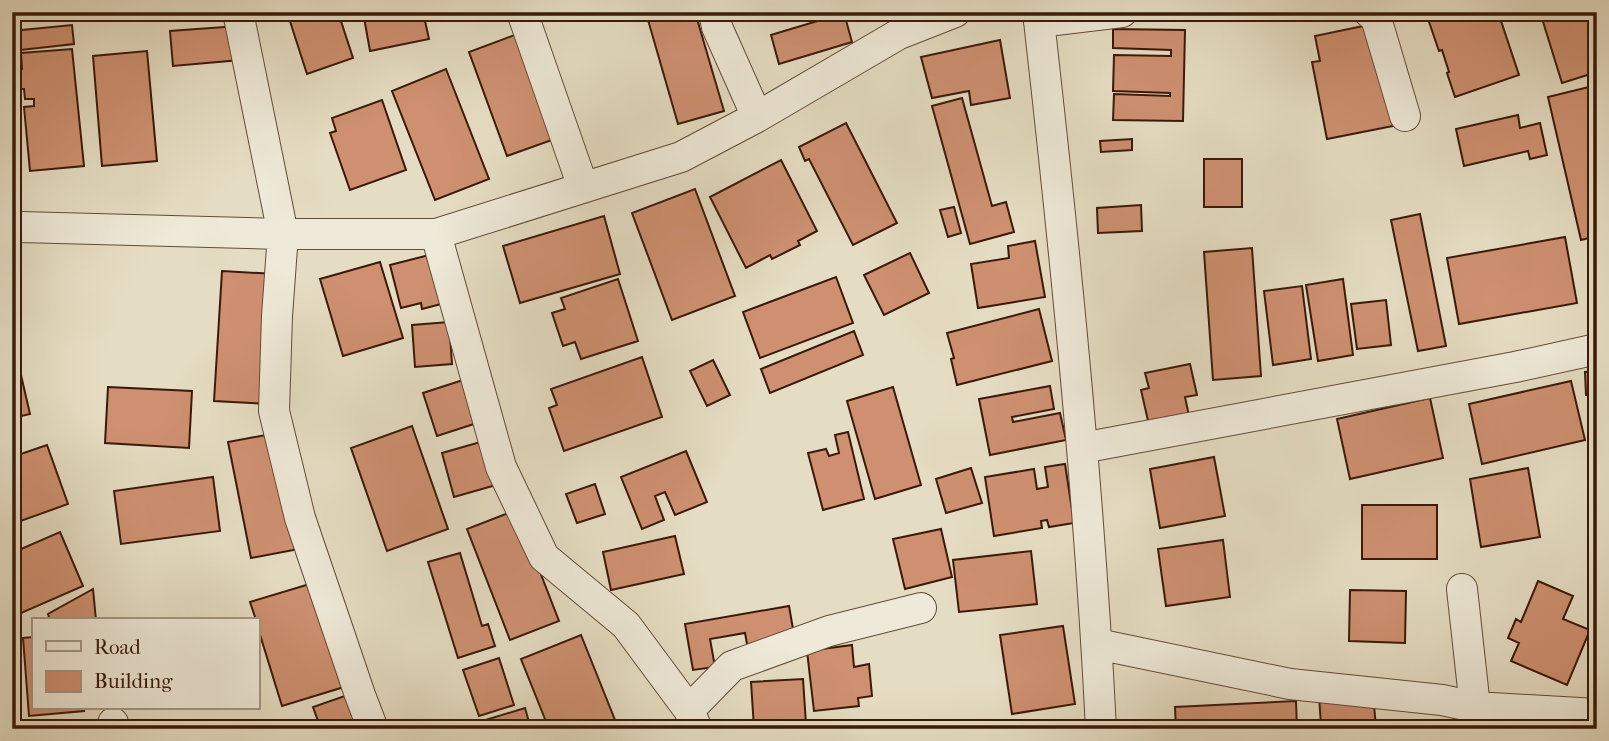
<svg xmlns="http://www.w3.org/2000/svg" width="1609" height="741" viewBox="0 0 1609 741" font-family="'IM FELL French Canon',serif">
<rect width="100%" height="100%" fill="#e5ddc3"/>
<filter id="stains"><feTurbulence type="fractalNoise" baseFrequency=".00286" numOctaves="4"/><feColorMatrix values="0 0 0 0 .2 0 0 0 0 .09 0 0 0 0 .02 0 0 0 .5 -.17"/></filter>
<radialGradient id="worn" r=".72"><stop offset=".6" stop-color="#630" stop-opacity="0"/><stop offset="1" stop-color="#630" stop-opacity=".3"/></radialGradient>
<path fill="#ce9071" stroke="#3a1908" stroke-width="2" d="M163,12H222V13L163,15Z
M287,12H338L353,58L307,74Z
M363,12H423L429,39L370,51Z
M673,12H695L724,111L678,124L648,20Z
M877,12H901V13L879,20Z
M1463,12L1465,18L1482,12H1498L1519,75L1455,97L1447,73L1449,72L1442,50L1439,51L1426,13Z
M1540,12H1597V72L1562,83Z
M844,13L852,42L779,64L771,35Z
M1373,24L1393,126L1327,139L1312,62L1320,61L1315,36Z
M72,25L74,44L12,51V31Z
M238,26L240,60L173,66L170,31Z
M1113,29L1185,30L1183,121L1113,120L1114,94L1170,96V93L1113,91L1114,55L1171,56V50L1113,48Z
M528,30L566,135L507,156L469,52Z
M1000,40L1010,98L971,105L969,91L932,98L921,57Z
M72,49L84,166L30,171L24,107L34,106V99H25L24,89H19L17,70L22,69L21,53Z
M147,51L157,161L102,166L93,56Z
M446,69L489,179L435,200L392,91Z
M1597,85V236L1581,240L1548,97Z
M962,98L992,206L1006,202L1014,232L970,244L932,106Z
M382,100L406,170L350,190L330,133L336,131L332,118Z
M1518,115L1520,128L1540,123L1547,155L1530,159L1528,151L1464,166L1456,129Z
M846,123L897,223L853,245L809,159L805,161L799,147Z
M1132,139V150L1101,152L1100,141Z
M1204,159H1242V207H1204Z
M781,160L817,231L798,241L800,245L772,259L770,255L746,268L710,197Z
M695,189L735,296L672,320L632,213Z
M1141,205L1142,231L1098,233L1097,208Z
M954,207L961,233L948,237L940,210Z
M1420,214L1446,346L1418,351L1391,220Z
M604,216L620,274L520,303L503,246Z
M1565,237L1577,303L1459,324L1447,258Z
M1035,241L1045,297L978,308L971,264L1009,258L1008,246Z
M1252,248L1261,376L1213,380L1204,252Z
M910,253L929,293L884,315L864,275Z
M433,254L445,303L422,309L421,303L401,308L390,265Z
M380,262L403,338L343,356L320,279Z
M222,271L276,274L269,404L214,401Z
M836,277L853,323L760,358L743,312Z
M618,279L638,341L581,359L575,342L563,346L552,313L565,309L561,298Z
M1343,279L1353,355L1318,361L1306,285Z
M1302,286L1311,359L1273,365L1264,291Z
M1386,300L1391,345L1357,349L1351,304Z
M1039,309L1052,361L957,385L951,359L954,358L947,333Z
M449,322L452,364L415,367L412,325Z
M854,331L863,355L770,393L761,369Z
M12,336L30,414L12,418Z
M642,357L662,417L564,451L549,408L557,405L551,389Z
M713,360L730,395L707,406L690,371Z
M1190,364L1197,395L1185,397L1189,416L1149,425L1141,390L1149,388L1145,373Z
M1597,371V395H1586L1585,372Z
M466,379L480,422L437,436L423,393Z
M1571,381L1585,440L1482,464L1469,404Z
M1050,386L1054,409L1012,417L1013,422L1060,413L1066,440L990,455L979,399Z
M108,387L192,391L189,448L105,443Z
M893,387L921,485L875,499L847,401Z
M1430,398L1443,458L1350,479L1337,419Z
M412,426L448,529L387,551L351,448Z
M282,432L304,548L251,558L228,442Z
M848,432L864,499L823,510L808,453L826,449L829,456L839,453L835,435Z
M484,441L496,485L454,497L442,453Z
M47,445L68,504L12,524V457Z
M686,451L707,502L675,515L665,492L655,496L664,520L642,529L621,477Z
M1214,457L1225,516L1160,528L1150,469Z
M1065,464L1074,523L1049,527L1047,520L1041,521L1042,528L994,536L985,477L1034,469L1037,489L1048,487L1045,467Z
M971,468L982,503L946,513L936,479Z
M1528,468L1540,537L1481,547L1470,479Z
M213,477L220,531L121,544L114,491Z
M595,484L605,514L577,523L566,494Z
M1362,505H1437V559H1362Z
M516,510L559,621L510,640L467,529Z
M941,529L952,577L905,589L893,539Z
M60,532L83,586L12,617V553Z
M675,536L684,574L611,590L603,552Z
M1223,540L1230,597L1166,606L1158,549Z
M1031,551L1037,604L959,612L953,560Z
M460,553L482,626L488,624L495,646L458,658L428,562Z
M1538,581L1573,596L1563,619L1590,630L1567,685L1511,661L1519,643L1508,638L1516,619L1521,622Z
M313,583L344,687L282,706L257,625V620H256L250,602Z
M93,589L96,620H50L48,614Z
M1350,590L1406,591L1405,643L1349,641Z
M789,606L796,646L749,655L745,633L710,639L715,667L693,670L685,624Z
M1063,626L1075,704L1012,714L1000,635Z
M581,635L615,720L593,729H549L521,659Z
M33,637V708H83L84,711L29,716L23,638Z
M852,645L854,667L869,664L872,696L858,698L859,706L814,711L807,651Z
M499,658L514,705L479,716L463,670Z
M12,674L21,709L12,711Z
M803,679L806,724L754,728L751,682Z
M362,690L376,729H321L313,707Z
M1373,692L1376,729H1316V725H1321L1319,696Z
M1296,701L1297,729H1176L1175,707Z
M525,708L531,729H456Z
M249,724L250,729H224Z"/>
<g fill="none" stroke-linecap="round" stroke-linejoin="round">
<g stroke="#654a37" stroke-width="32">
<path id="street" d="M238,12L283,234L277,316L274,411L300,518L360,695L373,729
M522,12L583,187
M714,12L717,27L757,117
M1038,12C1065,250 1089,489 1101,729
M1369,12L1376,18L1405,116
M1039,22L1122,12
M12,230L20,227L283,234H436L681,157L757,117L899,34L955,12
M436,234L501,467L544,557L626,625L689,710L697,729
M1082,448L1515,367L1597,349
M1462,589L1475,707L1487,724L1486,729
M1097,644L1290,684L1442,700L1475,707L1597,714
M689,710L732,666L829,631L921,608
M113,723L114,729"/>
</g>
<use href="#street" stroke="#eee9d8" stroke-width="30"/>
</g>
<rect width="1609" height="741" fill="none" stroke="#e5ddc3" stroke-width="42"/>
<rect x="14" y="14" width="1581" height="713" fill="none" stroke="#3a1908" stroke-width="3.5"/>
<rect x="21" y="21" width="1567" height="699" fill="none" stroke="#3a1908" stroke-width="2"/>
<rect x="32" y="618" width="228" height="91" fill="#eee9d8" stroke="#a69685" stroke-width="2"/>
<rect x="46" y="641" width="35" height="10" fill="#eee9d8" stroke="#a69685" stroke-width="2"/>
<text x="94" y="654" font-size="21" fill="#3a1908">Road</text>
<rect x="46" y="671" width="35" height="21" fill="#ce9071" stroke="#a69685" stroke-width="2"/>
<text x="94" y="688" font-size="21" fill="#3a1908">Building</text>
<rect width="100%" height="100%" filter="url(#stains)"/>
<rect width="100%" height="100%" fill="url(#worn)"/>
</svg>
